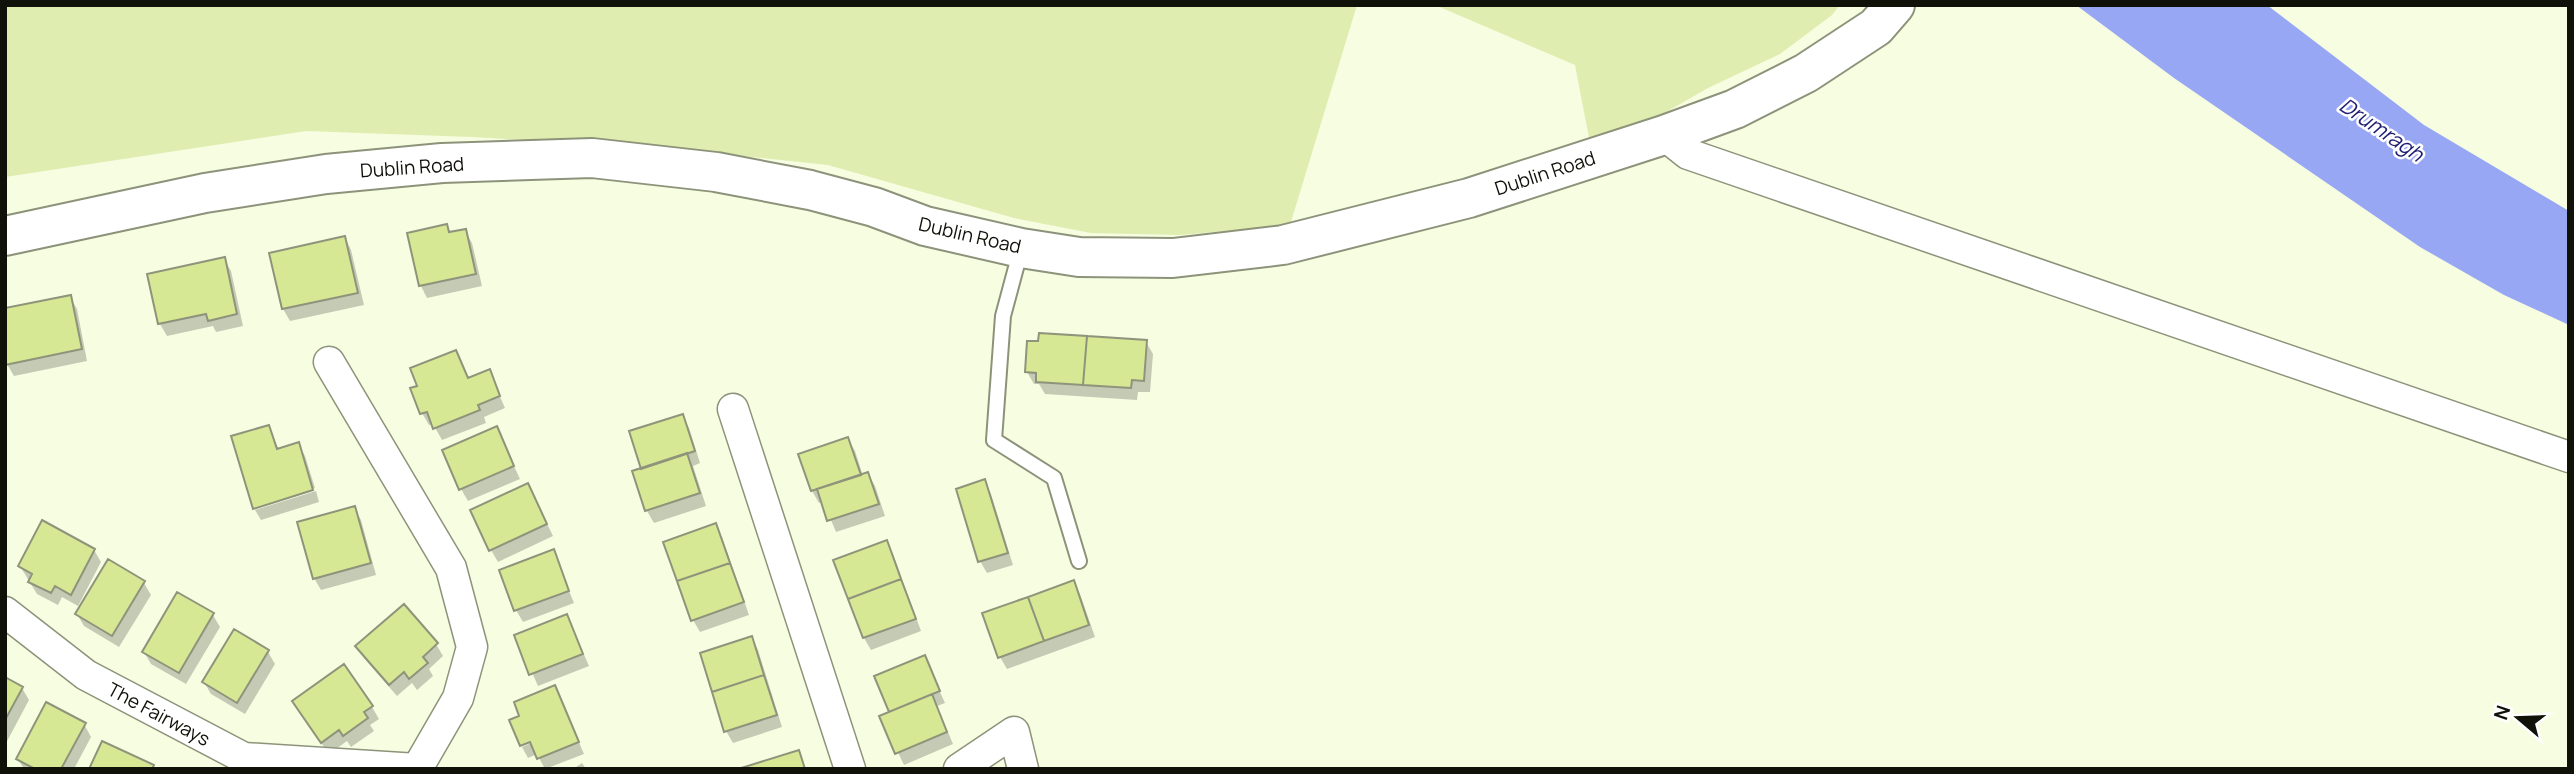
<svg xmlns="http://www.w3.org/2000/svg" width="2574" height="774" viewBox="0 0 2574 774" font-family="Manrope,sans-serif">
<rect width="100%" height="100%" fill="#f6fde1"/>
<path fill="#dfedb0" d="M5,5H1357L1290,225L1180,235L1091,233L1014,218L828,165L676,149L472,137L306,131L5,177Z
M1435,5H1840L1832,15L1780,54L1708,88L1654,119L1589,138L1575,65Z"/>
<path fill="#98a7f3" d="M2076,5H2267L2424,125L2569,211V325L2504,295L2420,247L2174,78Z"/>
<path fill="#0003" d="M446,226L451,234L465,231L472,243L482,286L427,298L421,286Z
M345,238L351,250L364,305L290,321L283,309Z
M224,259L231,271L243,326L216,332L213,326L167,336L160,324L149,276Z
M70,297L77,309L87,361L14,376L7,364Z
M1146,342L1153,354L1150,392H1138L1137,400L1045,394L1039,384H1034L1027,372Z
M456,352L469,379L489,372L505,408L484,417L486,423L442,440L433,424L429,425L422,413L419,387Z
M682,416L689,428L700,463L693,466L706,506L654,523L647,511L634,472L643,470Z
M269,427L279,450L298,444L305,456L315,488L254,506Z
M496,428L520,479L468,501L461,489Z
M848,439L855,451L863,476L868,474L875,486L885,516L836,532L823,501L819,503L812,491L800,455Z
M984,482L991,494L1013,565L987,573L980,561Z
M316,491L319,502L261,520L255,510Z
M534,497L553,536L498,562L491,550Z
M354,508L361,520L376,575L321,590L314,578Z
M715,525L722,537L749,615L700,632L693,620Z
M887,542L893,554L921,631L871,650L864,638L836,561Z
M94,550L101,562L78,606L62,597L58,605L37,594L20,566Z
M553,552L574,603L523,622L516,610Z
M1073,582L1080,594L1095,637L1007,669L1000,657Z
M144,583L151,595L119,647L84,626L77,614Z
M213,615L220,627L186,684L151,664L144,652Z
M567,616L589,666L538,686L516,636Z
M235,631L268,652L275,664L245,714L211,694L204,682Z
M752,638L758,650L782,727L733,743L726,731Z
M436,644L443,656L429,669L433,676L417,690L412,683L397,696L364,658L357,646Z
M924,657L945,703L937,706L953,744L904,765L881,717L891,713Z
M5,679L22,688L29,700L5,745Z
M555,687L584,754L545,769L537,754L528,758L522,747L538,740L521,717Z
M372,707L379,719L370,725L374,731L351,747L347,741L329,754L301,714Z
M84,724L91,737L74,769H24L18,759Z
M582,763L586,769H573Z"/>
<path fill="#d6e893" stroke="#8e947b" stroke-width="2" d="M447,224L449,232L466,229L476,274L419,286L407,233Z
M345,236L358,293L282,309L269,253Z
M225,257L237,314L208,321L206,314L158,324L147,274Z
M71,295L82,349L5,365V308Z
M1039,333L1087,336L1083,385L1036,382V373L1025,372L1027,341H1038Z
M1087,336L1147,340L1144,381L1132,380L1131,388L1083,385Z
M456,350L468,378L490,369L500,396L478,405L480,410L433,429L427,412L420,414L410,388L417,386L410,368Z
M683,414L695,451L641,469L629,431Z
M269,425L277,449L299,442L313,490L253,509L231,436Z
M497,426L514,466L459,490L442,450Z
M848,437L861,475L811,491L798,454Z
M687,453L700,493L645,511L632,471Z
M868,472L879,504L827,521L817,489Z
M985,479L1008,553L978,562L956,489Z
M528,483L547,524L489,551L470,510Z
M355,506L371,563L313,579L297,522Z
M42,520L95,549L71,595L55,586L51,593L28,582L32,574L18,566Z
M716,523L730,563L677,581L663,542Z
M887,540L901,579L848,599L833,560Z
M554,549L569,591L514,611L499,570Z
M108,559L145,581L112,636L75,614Z
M730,563L744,602L691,621L677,581Z
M901,579L916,619L863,638L848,599Z
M1074,580L1089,625L1044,641L1028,597Z
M177,592L214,613L179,673L142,652Z
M1028,597L1044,641L998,658L982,613Z
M404,604L438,643L423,657L428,663L409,679L404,672L389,685L355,646Z
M567,614L583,654L529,675L514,635Z
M234,629L269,650L237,703L202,682Z
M752,636L764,675L712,692L700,653Z
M925,655L940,691L889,712L874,676Z
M344,664L373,706L364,712L368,718L343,736L339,730L321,743L292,701Z
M764,675L777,715L724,732L712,692Z
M5,677L23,687L5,720Z
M555,685L579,742L537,759L530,742L520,746L509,720L519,716L514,702Z
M932,694L947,732L895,754L879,716Z
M46,702L86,723L61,769H35L16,759Z
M102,741L154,765L152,769H89Z
M799,750L805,769H738Z"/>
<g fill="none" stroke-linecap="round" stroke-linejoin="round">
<g stroke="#8d937a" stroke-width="18">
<path id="lane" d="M1021,249L1003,316L994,440L1054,478L1079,561"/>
</g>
<g stroke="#8d937a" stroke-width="33">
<path id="street" d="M1664,135L1688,154L2569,457
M329,362L451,568L472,647L458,698L417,769
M733,409L850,769
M5,612L86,675L244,758L417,769
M959,769L1014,732L1023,769"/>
</g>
<g stroke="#8d937a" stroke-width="42">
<path id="secondary" d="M5,236L205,193L326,174L442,163L592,158L716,172L810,190L874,207L925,226L1021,248L1079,257L1173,258L1283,245L1469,198L1664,135L1735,109L1806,73L1876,27L1895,5"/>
</g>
<use href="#lane" stroke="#fff" stroke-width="14"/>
<use href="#street" stroke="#fff" stroke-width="30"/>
<use href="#secondary" stroke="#fff" stroke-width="38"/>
</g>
<g text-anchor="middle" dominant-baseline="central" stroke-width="5" stroke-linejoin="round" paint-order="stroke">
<g font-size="19" fill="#101209" stroke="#fff">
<text transform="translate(412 167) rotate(-4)">Dublin Road</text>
<text transform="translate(1545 173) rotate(-18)">Dublin Road</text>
<text transform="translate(970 235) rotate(13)">Dublin Road</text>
<text transform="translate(159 714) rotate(28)">The Fairways</text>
</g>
<g font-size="21" font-style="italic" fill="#1f1e73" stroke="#fff">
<text transform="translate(2382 129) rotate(34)">Drumragh</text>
</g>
</g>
<rect width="2574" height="774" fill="none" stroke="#101209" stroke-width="14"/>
<g transform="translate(2518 718) rotate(289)" stroke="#ffffff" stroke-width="5" paint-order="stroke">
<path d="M0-5L12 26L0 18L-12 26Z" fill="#101209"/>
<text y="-10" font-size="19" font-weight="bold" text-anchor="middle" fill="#101209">N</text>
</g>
</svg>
